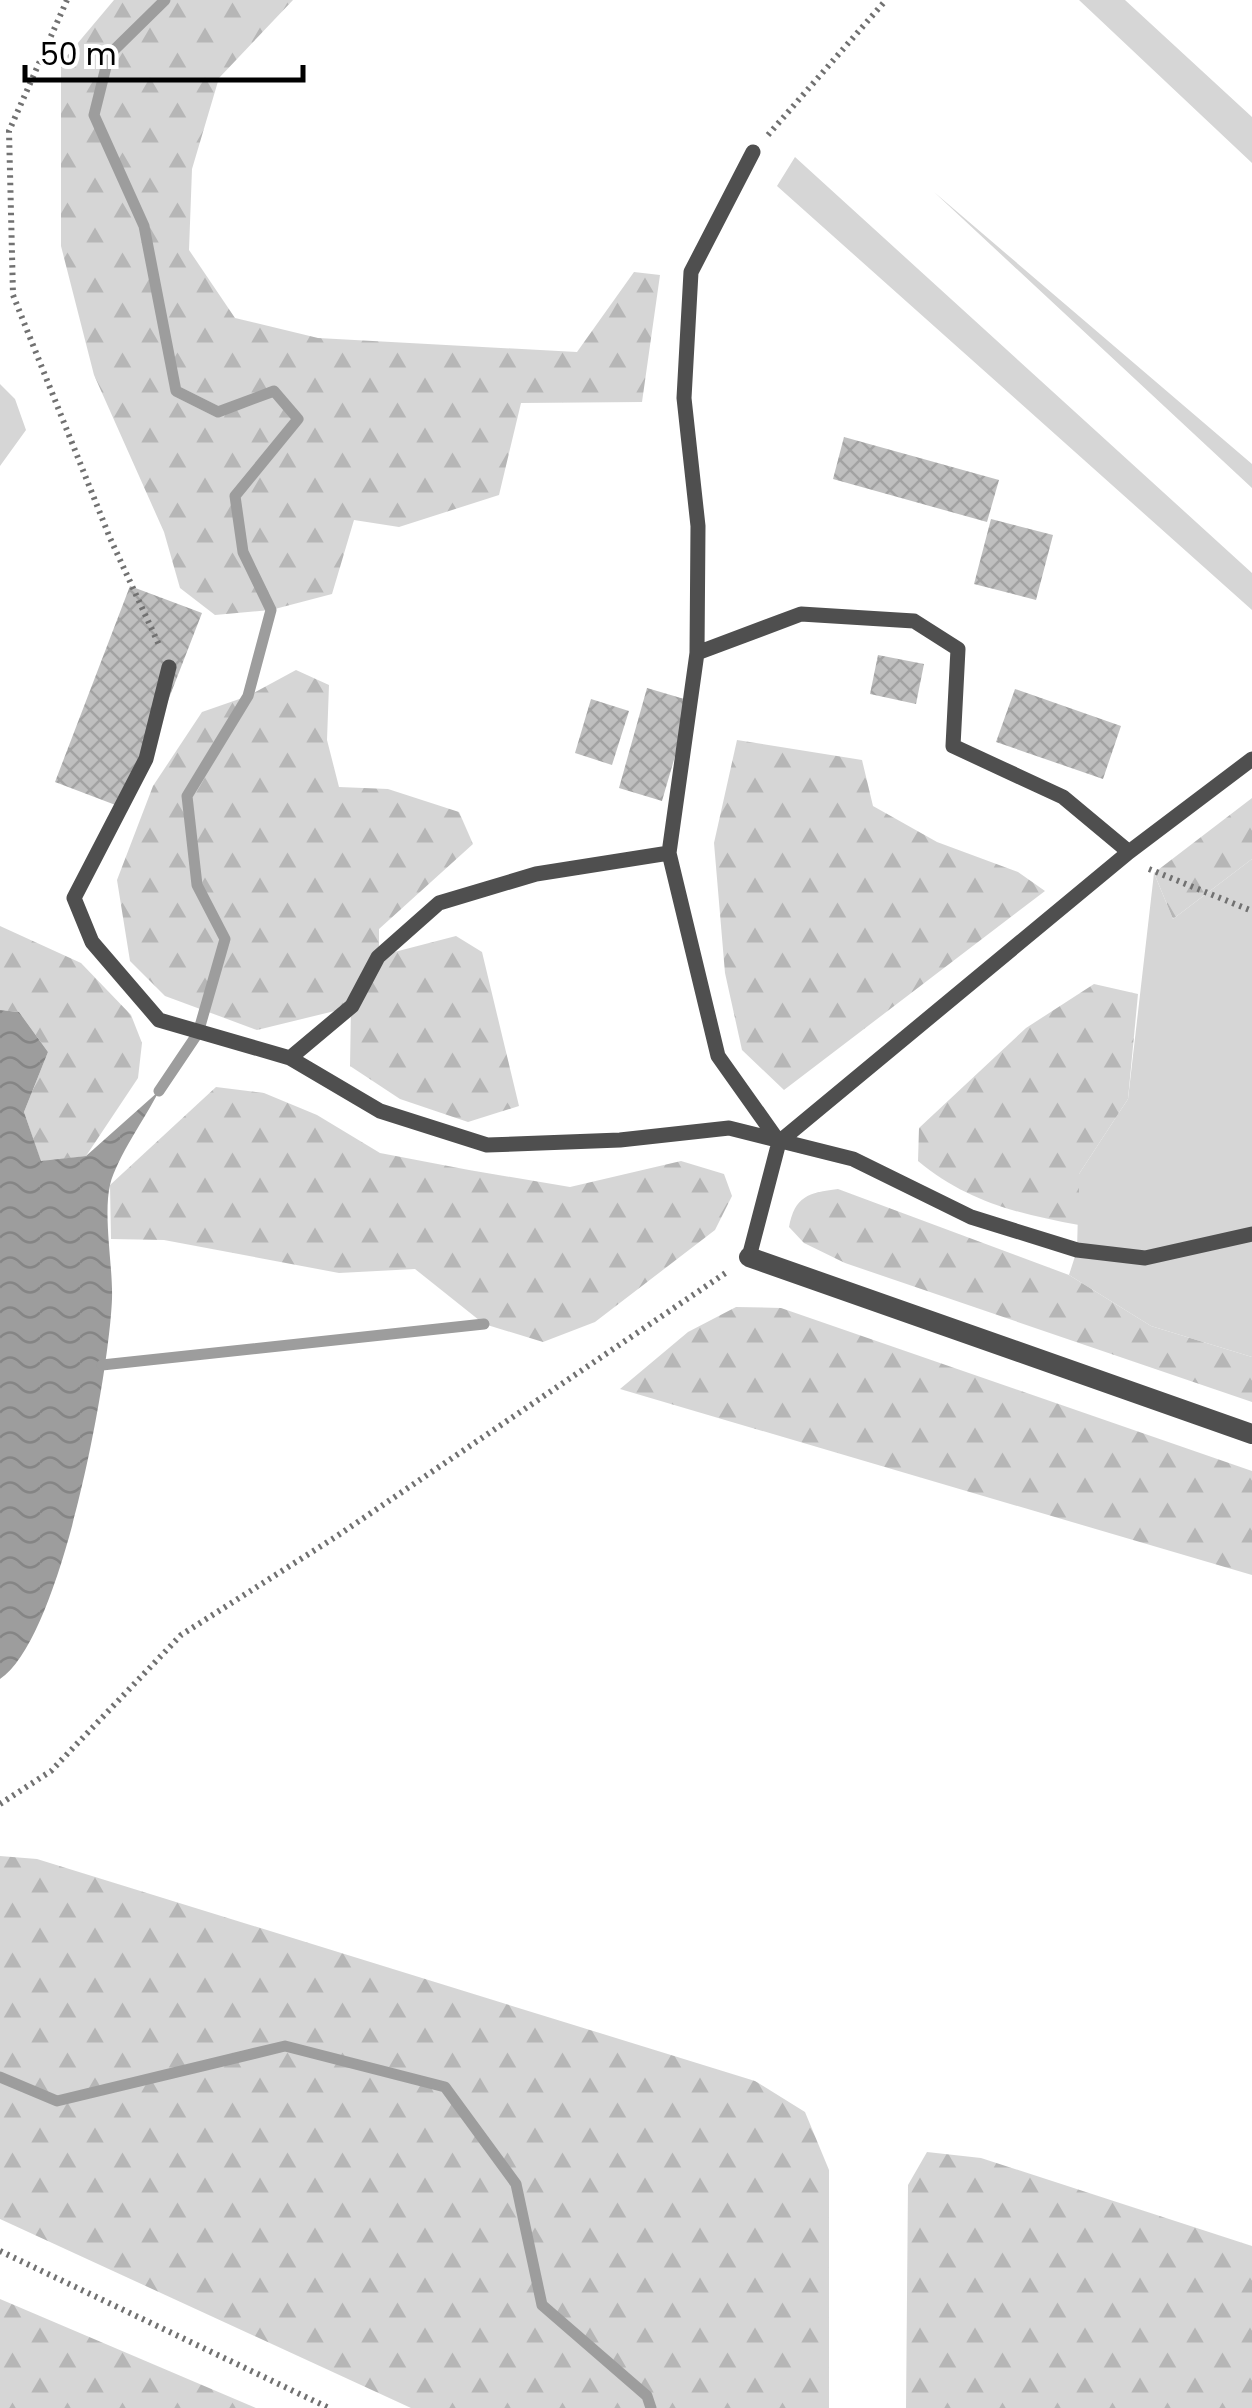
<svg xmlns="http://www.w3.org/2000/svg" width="1252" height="2408" viewBox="0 0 1252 2408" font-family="Poppins,sans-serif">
<defs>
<pattern id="forest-firs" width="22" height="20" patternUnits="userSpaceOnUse" patternTransform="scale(2.5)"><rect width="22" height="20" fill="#d6d6d6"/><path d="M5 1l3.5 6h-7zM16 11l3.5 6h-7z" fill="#b6b6b6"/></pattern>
<pattern id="water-waves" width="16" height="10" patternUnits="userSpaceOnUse" patternTransform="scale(2.5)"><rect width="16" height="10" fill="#9d9d9d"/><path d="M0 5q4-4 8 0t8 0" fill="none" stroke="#858585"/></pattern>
<pattern id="building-cross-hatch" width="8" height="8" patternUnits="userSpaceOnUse" patternTransform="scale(2.5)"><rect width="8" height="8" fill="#bfbfbf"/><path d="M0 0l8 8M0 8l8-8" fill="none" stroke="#a2a2a2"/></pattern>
</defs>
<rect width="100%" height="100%" fill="#fff"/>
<path fill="#d6d6d6" d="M1079,0H1125L1252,117V163Z
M795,157L1252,573V610L777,186Z
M934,192L1252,464V488Z
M0,384L15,399L26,430L0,466Z
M1252,859V1357L1151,1326L1069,1275L1077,1250L1079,1174L1128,1099L1154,873L1173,919Z"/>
<path fill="url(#forest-firs)" d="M114,0H293L219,78L192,169L189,250L235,318L318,338L577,352L634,272L660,275L642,402L521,403L499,495L399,527L354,520L332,594L271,610L215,615L180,588L164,532L94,375L61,246V63Z
M296,670L329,685L327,740L339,787L388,789L459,812L473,844L379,929V956L456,936L482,952L519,1106L468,1122L400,1099L350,1066L351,1007L257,1030L165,996L130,961L117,880L153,786L202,712L248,696Z
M737,740L862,760L873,806L937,842L1018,872L1045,891L784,1090L742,1050L725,973L714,843Z
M1252,798V859L1173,919L1154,873Z
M0,926L81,963L131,1015L142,1043L138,1078L86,1156L41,1162L24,1112L48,1052L19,1012L0,1010Z
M1094,984L1138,994L1128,1099L1079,1174V1225C1018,1214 966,1201 918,1161L919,1128L1026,1028Z
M216,1087L264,1093L317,1115L380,1153L469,1170L570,1187L681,1161L724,1174L732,1196L715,1230L595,1322L543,1342L484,1324L415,1269L339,1273L164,1240L111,1239L110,1185Z
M838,1189L1069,1275L1151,1326L1252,1357V1402L845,1263L804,1243L789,1227C795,1196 808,1193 838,1189Z
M736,1307L781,1308L1252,1471V1575L620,1389L688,1332Z
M0,1856L37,1859L755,2081L805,2112L829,2170V2408H411L0,2219Z
M927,2152L981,2158L1252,2246V2408H906L908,2185Z
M0,2299L256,2408H0Z"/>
<path fill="url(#water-waves)" d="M0,1010L19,1012L48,1052L24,1112L41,1161L86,1156L159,1091C146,1117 117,1157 110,1185C103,1216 113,1266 112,1299C109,1376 62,1638 0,1679Z"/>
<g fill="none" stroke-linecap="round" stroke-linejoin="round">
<path stroke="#9d9d9d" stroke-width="11" d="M159,1091L198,1033L225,939L197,885L187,796L248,696L271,610L243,552L235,496L298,419L274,391L218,412L176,391L144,226L94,115L109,55L165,0
M102,1365L484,1324
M0,2077L57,2101L285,2046L445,2087L516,2184L542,2305L647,2396L651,2408"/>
</g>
<path fill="url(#building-cross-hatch)" d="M844,437L999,480L987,522L833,479Z
M991,519L1053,535L1036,600L974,584Z
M130,586L202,613L126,809L55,782Z
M878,655L924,664L916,704L870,694Z
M647,688L691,701L662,801L619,788Z
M1015,689L1121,726L1103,779L996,742Z
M591,699L629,711L612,765L575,753Z"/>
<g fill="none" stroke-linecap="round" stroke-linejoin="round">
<path stroke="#717171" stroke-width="6" stroke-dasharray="2.5 5" stroke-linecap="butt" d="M67,0L9,131L13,295L110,538L160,647
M768,135L886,0
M1149,869L1252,911
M0,1804L51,1771L181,1635L337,1536L727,1272
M0,2251L329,2408"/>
<path stroke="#4f4f4f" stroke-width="15" d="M697,653L801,614L914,621L958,649L953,746L1063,797L1129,852
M169,667L146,759L74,898L92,942L159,1020L290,1058L380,1111L487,1145L620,1140L729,1128L853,1159L971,1217L1077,1250L1145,1258L1252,1234
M290,1058L352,1006L378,957L439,903L536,874L669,853
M779,1142L1129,852L1252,759
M749,1257L779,1142L718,1056L669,853L697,653L698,526L684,398L691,272L753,152"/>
<path stroke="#4f4f4f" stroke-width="20" d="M749,1257L1252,1434"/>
</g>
<path d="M25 65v15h278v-15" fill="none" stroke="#000000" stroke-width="5"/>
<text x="40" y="65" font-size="30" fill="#000000" stroke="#ffffff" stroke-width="8" paint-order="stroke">50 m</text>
</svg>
